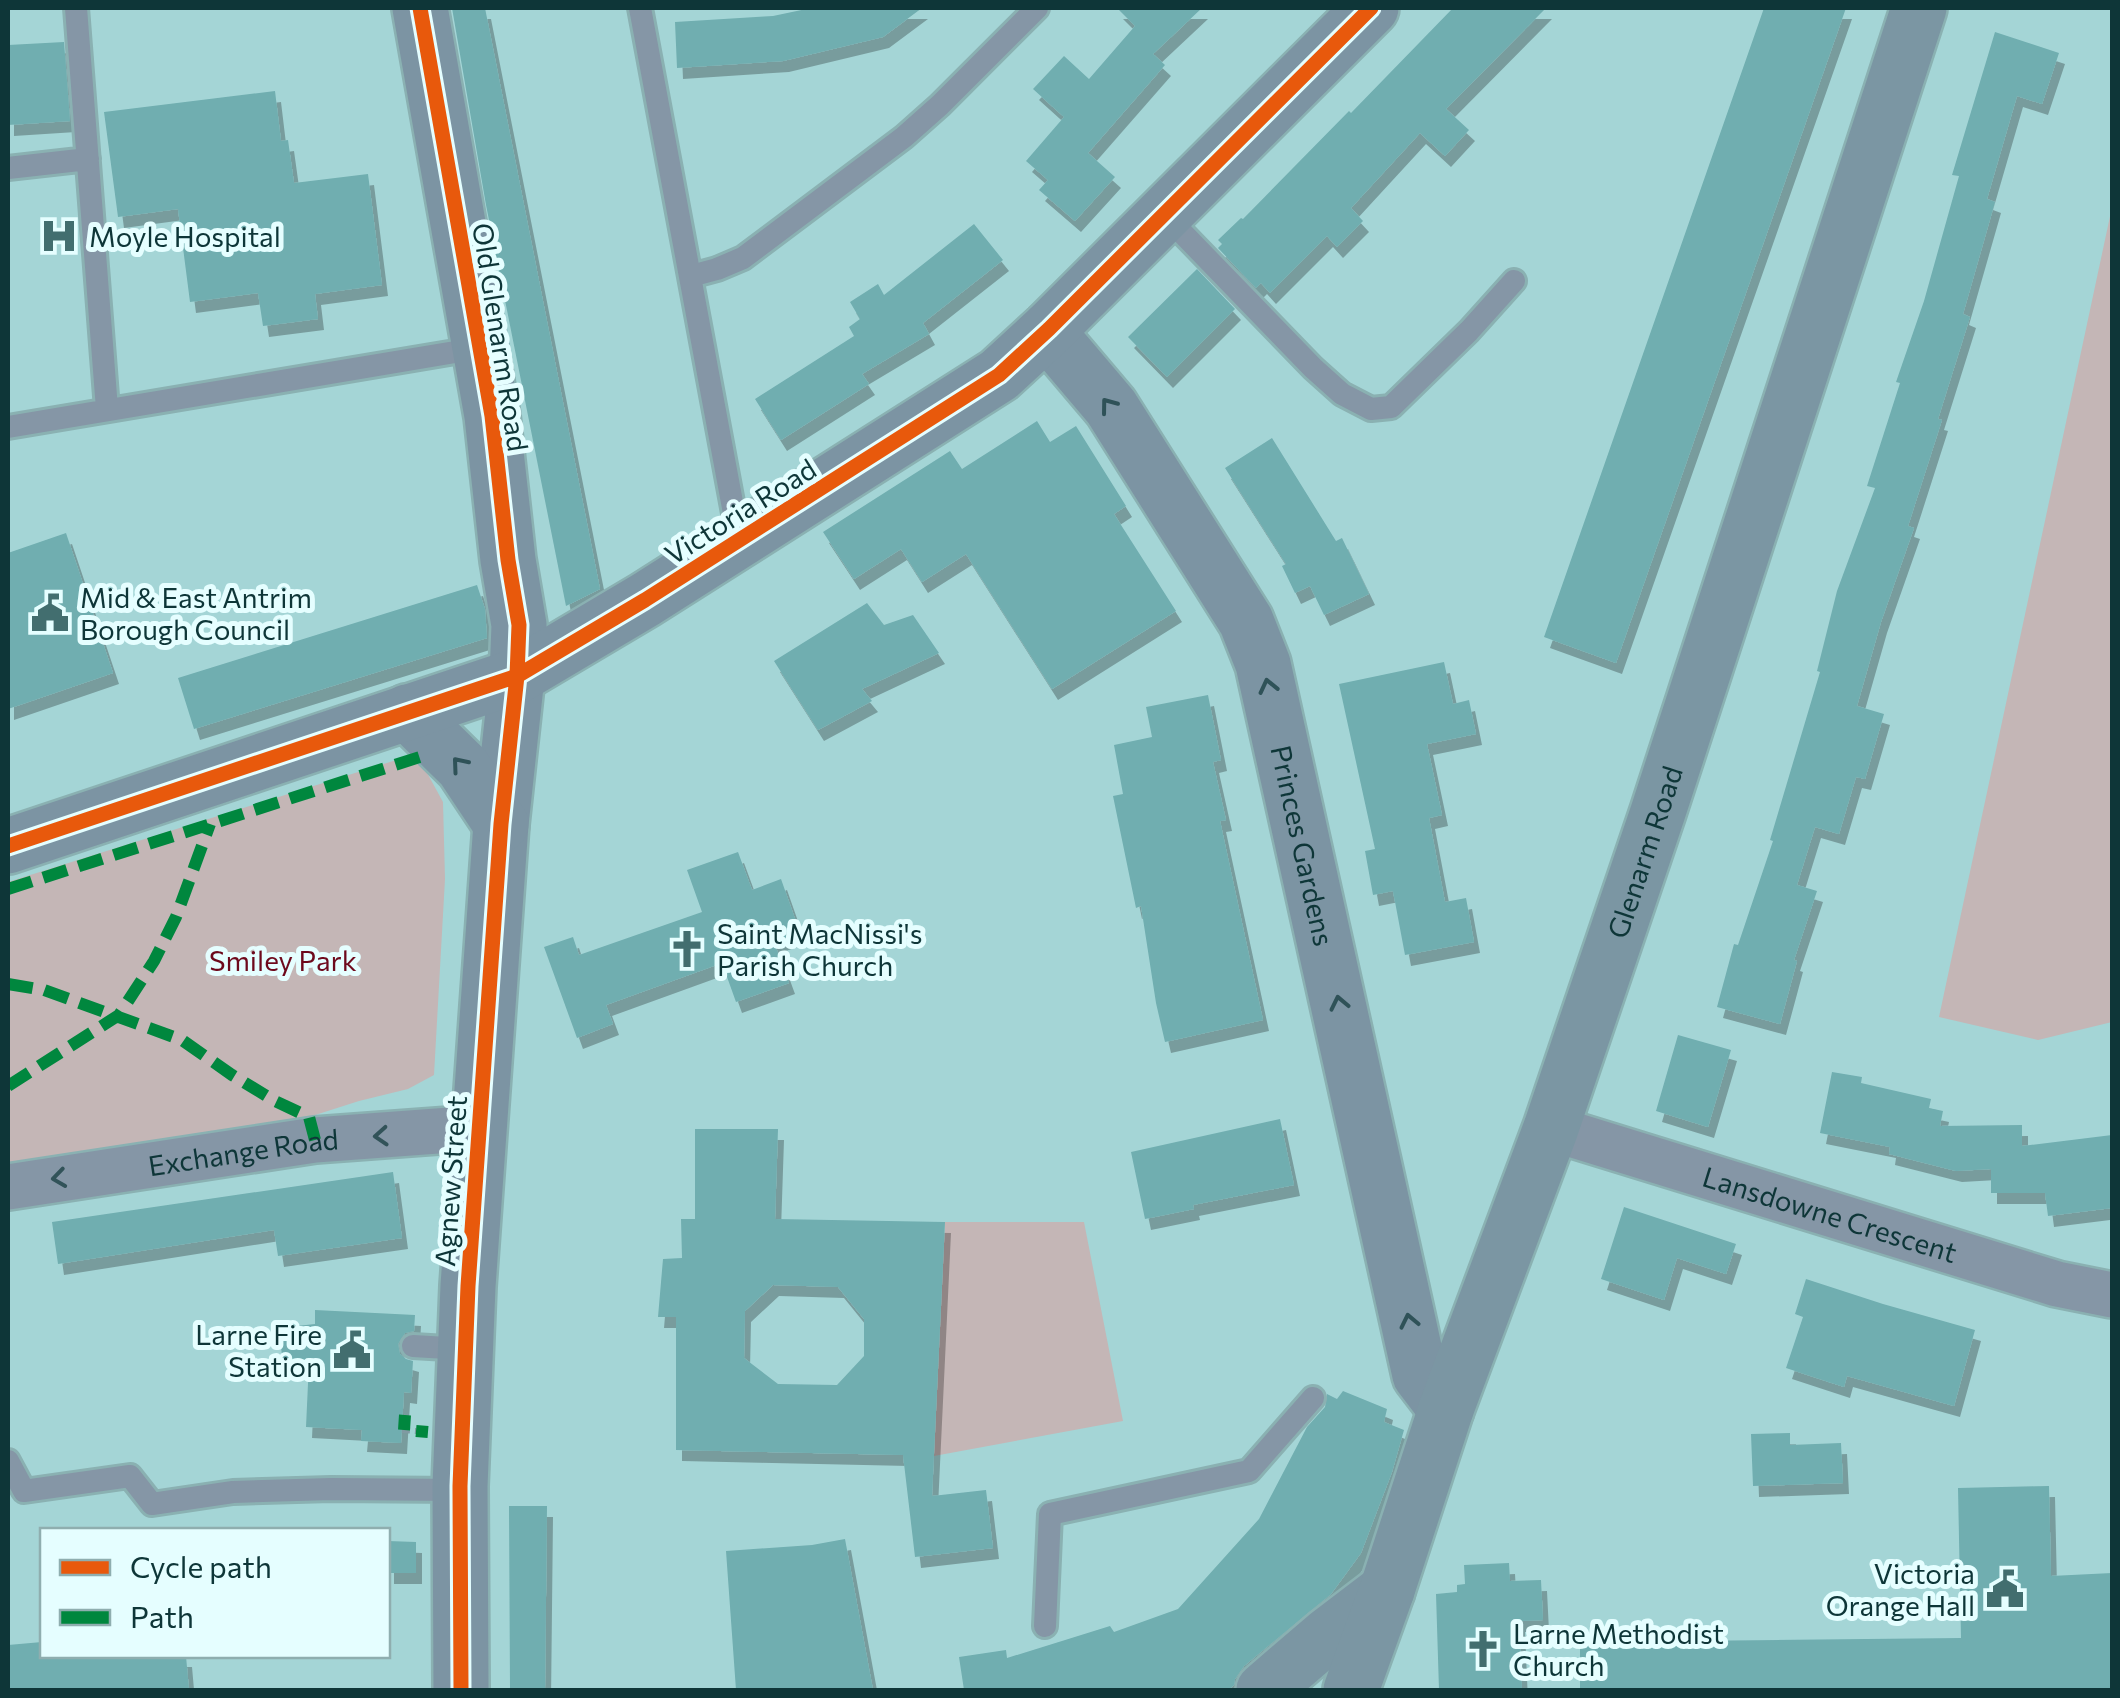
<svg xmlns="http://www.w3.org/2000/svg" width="2120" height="1698" viewBox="0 0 2120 1698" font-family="Commissioner,sans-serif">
<defs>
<filter id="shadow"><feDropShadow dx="6" dy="11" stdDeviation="0" flood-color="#0004"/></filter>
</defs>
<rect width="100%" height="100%" fill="#a4d5d6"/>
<path fill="#c4b6b6" d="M2112,207V1022L2038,1040L1939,1017Z
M409,756L419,758L443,802L445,879L434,1075L408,1089L359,1101L309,1117L86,1152L8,1168V882Z
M945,1222H1084L1123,1421L934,1456Z"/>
<path fill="#70aeb0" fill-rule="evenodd" filter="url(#shadow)" d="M452,8H485L600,589L566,606L486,205Z
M811,8H922L883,37L783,61L677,68L675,22L773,16Z
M1117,8H1202L1153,54L1165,65L1088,153L1115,177L1075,221L1039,190L1048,180L1026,161L1064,117L1033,89L1064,56L1089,79L1135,26Z
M1453,8H1546L1446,109L1469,130L1445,156L1420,133L1351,208L1363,221L1337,247L1327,236L1270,293L1261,283L1256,288L1218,248L1222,244L1218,240L1241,218L1243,219L1349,111L1351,113Z
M1764,8H1846L1616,663L1544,637Z
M1995,32L2059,53L2042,104L2017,96L1987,199L1995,202L1963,314L1970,317L1938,419L1942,420L1908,526L1914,528L1881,622L1857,706L1884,714L1865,779L1856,777L1839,834L1815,827L1797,885L1817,891L1794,960L1797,961L1780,1024L1717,1007L1734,944L1738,945L1773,841L1770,840L1820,672L1817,671L1837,591L1875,488L1867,486L1900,383L1896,382L1924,301L1959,176L1952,175Z
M64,42L70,121L8,125V45Z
M275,91L281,141L288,140L294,183L368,174L382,285L315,294L318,319L263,326L258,293L190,302L178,209L118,217L104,112Z
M974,224L1003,260L923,323L929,334L862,374L869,384L781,440L755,399L854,336L849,327L860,319L850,302L878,284L884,295Z
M1197,269L1235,309L1167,377L1128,337Z
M1037,421L1050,442L1076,426L1126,506L1114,514L1176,611L1052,689L966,554L922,582L901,549L854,579L823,532L950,451L962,469Z
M1272,438L1336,541L1342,538L1369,594L1324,615L1310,586L1295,593L1282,566L1286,564L1225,468Z
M66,533L113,673L8,709V553Z
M477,585L485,609L487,638L194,729L178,678Z
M867,603L884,625L913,615L939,653L862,689L872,701L818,730L774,661Z
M1444,662L1453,704L1469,700L1476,734L1427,744L1442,815L1429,818L1445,902L1466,898L1474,942L1405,955L1393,891L1373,895L1365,851L1375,849L1339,684Z
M1208,695L1221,760L1213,762L1226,820L1220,821L1263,1020L1165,1042L1156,1003L1141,906L1136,908L1113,796L1123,794L1114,745L1152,737L1146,707Z
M738,852L752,890L781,879L800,933L774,942L789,983L736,1002L722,963L606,1005L613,1024L577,1038L544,947L573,937L579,955L702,912L687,870Z
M1678,1035L1731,1050L1708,1127L1656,1111Z
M1832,1072L1862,1077L1861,1083L1931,1099L1929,1108L1943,1111L1940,1126L2022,1125V1146L2112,1135V1208L2048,1216L2045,1193H1991V1169L1956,1171L1889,1154L1890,1147L1820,1133Z
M1280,1119L1294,1185L1193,1205L1194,1209L1145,1219L1131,1152Z
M695,1129H778L775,1219L945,1222L932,1496L986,1490L993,1548L915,1557L903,1455L676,1450V1317H658L663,1259L682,1258L681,1219H695ZM773,1285L838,1287L864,1319V1356L837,1385L778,1384L744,1358L745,1311Z
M393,1172L402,1238L278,1256L274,1230L58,1264L52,1222Z
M1624,1207L1736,1244L1726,1274L1677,1258L1664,1300L1601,1279Z
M1806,1279L1883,1304L1975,1330L1954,1406L1847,1376L1844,1387L1786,1368L1803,1317L1795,1314Z
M315,1310L415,1315L414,1331L405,1333L398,1344L400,1354L406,1359L413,1361L411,1393L404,1392L401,1443L361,1441L362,1430L306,1427L309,1362L283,1365L279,1328L315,1324Z
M1343,1391L1387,1409L1384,1422L1404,1430L1392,1472L1361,1553L1331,1594L1244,1666L1235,1679L1234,1685L1228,1690H964L959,1657L1006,1650L1007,1658L1110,1626L1114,1632L1178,1609L1259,1519L1307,1427L1325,1407L1327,1394L1337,1399Z
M1790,1433V1445L1841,1443L1843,1483L1753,1486L1751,1434Z
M2049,1486L2051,1576L2112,1573V1688L2080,1690H1580V1642L1961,1638L1958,1488Z
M509,1506H547L545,1690H510Z
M845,1539L873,1690H736L726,1551L812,1545Z
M388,1541L416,1542V1573H388Z
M1509,1563L1510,1581L1541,1580L1543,1620L1519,1621L1522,1690H1439L1436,1594L1457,1592V1585L1465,1584L1464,1565Z
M42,1642V1656H186L189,1690H8V1645Z"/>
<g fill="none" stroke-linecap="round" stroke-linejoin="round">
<g stroke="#8ab1b2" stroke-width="28">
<path id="lane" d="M76,8L107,409
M640,8L739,540
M8,168L88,159
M1163,213L1313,368L1342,394L1371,409L1391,407L1469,331L1514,281
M691,276L717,269L743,258L904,137L940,105L1037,8
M8,427L479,348
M413,1346L464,1349
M8,1461L24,1491L130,1476L152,1504L233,1492L331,1489L460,1490
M1045,1626L1050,1514L1249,1471L1313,1398"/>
</g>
<g stroke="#8ab1b2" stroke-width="50">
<g id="street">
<path id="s1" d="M1551,1128L2057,1284L2112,1295"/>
<path id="s2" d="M8,1187L315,1140L478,1128"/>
</g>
</g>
<g stroke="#8ab1b2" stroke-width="60">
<g id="secondary">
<path d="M420,8L492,416L508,560L519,625L517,676L501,824L468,1286L460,1486L461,1690"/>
<path id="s3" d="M1049,329L1061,348L1111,407L1246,621L1263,664L1420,1375L1446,1409"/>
<path d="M407,712L463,767L501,824"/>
<path d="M8,846L517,676L645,600L999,375L1049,329L1371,8"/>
</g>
</g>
<g stroke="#8ab1b2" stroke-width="60">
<g id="primary">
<path d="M1264,1690L1328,1635L1387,1590"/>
<path id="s4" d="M1351,1690L1387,1590L1446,1409L1551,1128L1658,812L1919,8"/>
</g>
</g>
<path stroke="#809aa2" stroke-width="6" stroke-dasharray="8 5" stroke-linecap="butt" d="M402,1430L416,1431
M2106,1688V1690"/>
<use href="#lane" stroke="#8596a6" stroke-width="22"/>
<use href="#street" stroke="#8596a6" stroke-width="45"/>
<use href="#secondary" stroke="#7c94a3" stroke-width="55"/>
<use href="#primary" stroke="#7b96a3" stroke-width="55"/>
<path stroke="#00873e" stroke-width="12" stroke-dasharray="25 12" stroke-linecap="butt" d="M8,889L426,755
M8,984L44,990L182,1040L232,1075L275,1101L309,1117L315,1140
M8,1086L119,1015L154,961L176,917L210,824
M404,1430L405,1415
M416,1431L428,1432"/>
<g stroke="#e5feff" stroke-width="21">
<path id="cycleway" d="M420,8L492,416L508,560L519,625L517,676L501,824L468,1286L460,1486L461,1690
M8,846L517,676L645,600L999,375L1049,329L1371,8"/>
</g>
<use href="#cycleway" stroke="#e8590c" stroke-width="15"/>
</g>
<defs><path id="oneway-chevron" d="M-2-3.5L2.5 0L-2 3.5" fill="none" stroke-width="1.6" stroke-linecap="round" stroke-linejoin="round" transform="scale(2.5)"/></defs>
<g stroke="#2f5258">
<use href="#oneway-chevron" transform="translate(1108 405) rotate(-127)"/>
<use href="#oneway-chevron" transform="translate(1268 686) rotate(-103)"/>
<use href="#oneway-chevron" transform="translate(459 764) rotate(-130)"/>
<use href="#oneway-chevron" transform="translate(1339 1003) rotate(-102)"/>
<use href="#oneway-chevron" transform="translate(1409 1321) rotate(-102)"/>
</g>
<g stroke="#325359">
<use href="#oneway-chevron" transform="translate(381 1136) rotate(176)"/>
<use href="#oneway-chevron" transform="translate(59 1178) rotate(172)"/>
</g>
<defs>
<g id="hospital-bare" transform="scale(3)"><path d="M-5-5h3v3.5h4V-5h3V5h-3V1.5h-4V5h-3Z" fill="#426e6f" stroke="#e5feff" stroke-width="2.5" paint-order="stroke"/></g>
<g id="civic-bare" transform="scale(3)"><path d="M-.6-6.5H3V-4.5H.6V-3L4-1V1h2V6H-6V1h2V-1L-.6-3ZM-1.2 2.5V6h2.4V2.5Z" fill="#426e6f" stroke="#e5feff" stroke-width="2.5" paint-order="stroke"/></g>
<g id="church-bare" transform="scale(3)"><path d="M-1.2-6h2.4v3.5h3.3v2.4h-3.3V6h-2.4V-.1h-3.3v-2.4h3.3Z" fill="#426e6f" stroke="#e5feff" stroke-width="2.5" paint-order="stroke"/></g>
</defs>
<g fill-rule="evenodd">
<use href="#hospital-bare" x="59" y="236"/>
<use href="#civic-bare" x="50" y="613"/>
<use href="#church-bare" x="687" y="949"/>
<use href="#civic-bare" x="352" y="1350"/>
<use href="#civic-bare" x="2005" y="1589"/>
<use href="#church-bare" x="1483" y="1649"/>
</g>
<g text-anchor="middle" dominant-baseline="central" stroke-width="10" stroke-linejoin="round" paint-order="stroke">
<g font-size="28" fill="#0e3638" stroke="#e5feff" text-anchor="start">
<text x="89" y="236">Moyle Hospital</text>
<text x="80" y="597">Mid &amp; East Antrim<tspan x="80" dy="32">Borough Council</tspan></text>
<text x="717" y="933">Saint MacNissi's<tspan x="717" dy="32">Parish Church</tspan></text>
<text x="322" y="1334" text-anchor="end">Larne Fire<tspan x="322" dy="32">Station</tspan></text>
<text x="1975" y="1573" text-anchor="end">Victoria<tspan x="1975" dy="32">Orange Hall</tspan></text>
<text x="1513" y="1633">Larne Methodist<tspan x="1513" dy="32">Church</tspan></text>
</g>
<g font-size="28" fill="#0e3638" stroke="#e5feff">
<text transform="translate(501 337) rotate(81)">Old Glenarm Road</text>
<text transform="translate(740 511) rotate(-32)">Victoria Road</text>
<text stroke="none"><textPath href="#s3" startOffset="585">Princes Gardens</textPath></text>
<text stroke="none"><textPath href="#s4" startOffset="888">Glenarm Road</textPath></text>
<text stroke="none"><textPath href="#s2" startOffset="238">Exchange Road</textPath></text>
<text transform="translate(450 1181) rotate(-86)">Agnew Street</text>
<text stroke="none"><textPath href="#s1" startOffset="292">Lansdowne Crescent</textPath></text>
</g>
<g font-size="28" fill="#6d091c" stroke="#e5feff">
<text x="283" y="960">Smiley Park</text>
</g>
</g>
<rect width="2120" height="1698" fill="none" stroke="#0e3638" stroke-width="20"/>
<rect x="40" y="1528" width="350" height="130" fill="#e5feff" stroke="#8faeaf" stroke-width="2.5"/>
<rect x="60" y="1560" width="50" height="15" fill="#e8590c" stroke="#8faeaf" stroke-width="2.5"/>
<text x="130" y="1578" font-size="30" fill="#0e3638">Cycle path</text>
<rect x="60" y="1610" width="50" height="15" fill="#00873e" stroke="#8faeaf" stroke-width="2.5"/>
<text x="130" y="1628" font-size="30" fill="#0e3638">Path</text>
</svg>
